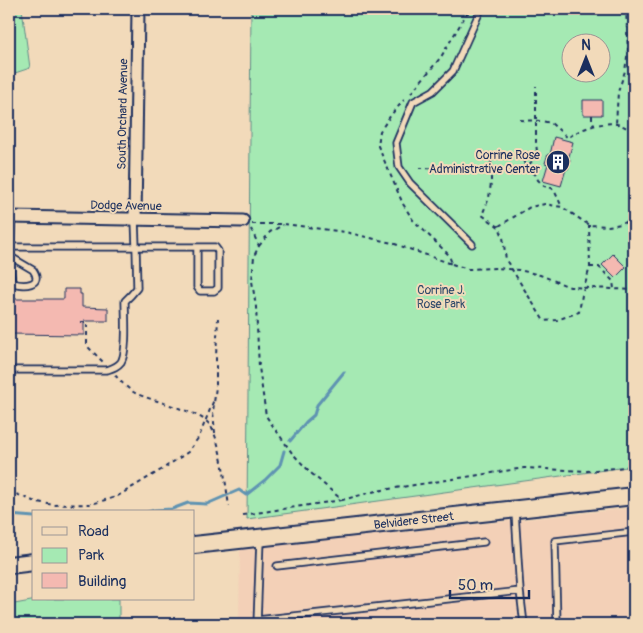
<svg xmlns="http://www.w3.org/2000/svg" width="643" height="633" viewBox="0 0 643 633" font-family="Pangolin,sans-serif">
<rect width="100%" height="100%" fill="#f2daba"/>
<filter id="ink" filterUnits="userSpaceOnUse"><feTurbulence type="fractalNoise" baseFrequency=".02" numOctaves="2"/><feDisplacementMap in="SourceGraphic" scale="10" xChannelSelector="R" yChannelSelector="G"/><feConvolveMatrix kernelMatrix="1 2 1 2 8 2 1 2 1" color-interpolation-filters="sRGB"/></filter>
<g filter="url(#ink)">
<path fill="#f3d0b7" d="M634,508V624H239L240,549Z"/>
<path fill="#a5e9b3" stroke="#608c88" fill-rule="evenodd" d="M9,9H22L30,68L9,75Z
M251,9H634V466L247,519ZM570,42H600V72H570Z
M42,599H119V624H9V605Z"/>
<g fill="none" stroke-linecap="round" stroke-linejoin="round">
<path stroke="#5e93b2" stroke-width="3" d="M290,441L306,422L314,415L317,405L344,372
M148,512L155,510L172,509L188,503L207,504L239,490L246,495L265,480L280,465L284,451
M9,515L34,517"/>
</g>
<path fill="#f4b9b1" stroke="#1b2f5e" d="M583,100H602V115H583Z
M554,137L573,142L568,160H570L568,169H566L561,186L543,181L548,164L545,163L548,154L550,155Z
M613,254L626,267L615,278L602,265Z
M64,289H80V294H82V307L108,308V321H84V335L9,334V299H64Z"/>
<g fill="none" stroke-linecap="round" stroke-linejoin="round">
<g stroke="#1b2f5e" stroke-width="9">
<path id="lane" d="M472,244L410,183L399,167L396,143L413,102L433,91L453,71L481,9
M9,247H136L135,220
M11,257L33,270C44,286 23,286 13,283C8,273 11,230 12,217
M9,370H107C113,368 117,367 121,362C128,351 125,315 125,301L131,295L137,288L136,247C162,247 188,247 215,247L218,251V288L214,291H200L197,287V247
M515,512L520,591L524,624
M277,566L484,542
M257,620L520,591
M257,624L260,539
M557,624L555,541L634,532"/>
</g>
<g stroke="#1b2f5e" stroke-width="15">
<path id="street" d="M9,217L243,221
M135,220L138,9"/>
</g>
<g stroke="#1b2f5e" stroke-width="20">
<g id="secondary">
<path id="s1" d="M194,545L634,496"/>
<path d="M9,565L34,562"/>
</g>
</g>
<path stroke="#1b2f5e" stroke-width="2" stroke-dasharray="4 4" stroke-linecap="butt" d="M593,9H626L628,50L625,71L618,92L616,124
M489,12L494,9
M411,93L441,57L467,13H469
M592,115V121L594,125
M520,120L541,121L551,123L568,138C578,129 603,121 617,124C623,125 630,130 634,133
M491,153V183L489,198L482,215L499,227L503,237L506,260L544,321L557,320L579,312L582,295L590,267L589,225
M521,153L526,168L535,174L538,180L544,186L552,188L555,192L562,207
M419,168L514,170L526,168L534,159L537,152L536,142V86
M252,224H284L345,232L392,243L452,264L449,255L413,220L403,204L378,146L380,131L391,115L404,100
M499,226L530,207L545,204L562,207L589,225L608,226L622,224L634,218
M251,229L259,246L254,256L252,281L256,307L259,367L266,416L292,453L312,474L342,500L376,491L524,468L587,471L634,466
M259,246L270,232L283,225
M452,264L468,269L497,268L519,270L540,275L570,287L634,290
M590,267H599L613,281L614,289
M81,322H87V346L103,362
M115,375C120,381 128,389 135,393C152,401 199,411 209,424C221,439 226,487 229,506
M215,433L213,412L216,386V356L218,318
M9,491L33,501L53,505L91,504L116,497L161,470L188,452L199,437L215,397
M243,515L342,500"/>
<use href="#lane" stroke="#f2daba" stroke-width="5.5"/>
<use href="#street" stroke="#f2daba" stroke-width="11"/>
<use href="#secondary" stroke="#f2daba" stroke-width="16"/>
</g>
</g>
<defs>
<g id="building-disc" transform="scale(1.25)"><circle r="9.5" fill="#1b2f5e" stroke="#f2daba"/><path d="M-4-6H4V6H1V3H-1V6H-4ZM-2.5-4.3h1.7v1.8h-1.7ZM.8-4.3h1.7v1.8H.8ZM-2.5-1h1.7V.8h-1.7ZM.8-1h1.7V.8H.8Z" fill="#fff"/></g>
</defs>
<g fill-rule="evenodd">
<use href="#building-disc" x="558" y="162"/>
</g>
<g text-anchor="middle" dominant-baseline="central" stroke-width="4" stroke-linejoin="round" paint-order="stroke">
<g font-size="12" fill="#1b2f5e" stroke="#f2daba">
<text transform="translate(123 114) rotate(-89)">South Orchard Avenue</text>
<text transform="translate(126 206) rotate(1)">Dodge Avenue</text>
<text stroke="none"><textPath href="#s1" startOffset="221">Belvidere Street</textPath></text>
</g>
<g font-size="12" fill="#1b2f5e" stroke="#f2daba" text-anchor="end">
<text x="540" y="155">Corrine Rose<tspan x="540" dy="14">Administrative Center</tspan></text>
</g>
<g font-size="12" fill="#304b6b" stroke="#f2daba">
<text x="441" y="290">Corrine J.<tspan x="441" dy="14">Rose Park</tspan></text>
</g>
</g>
<rect width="643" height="633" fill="none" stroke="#f2daba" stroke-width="30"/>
<rect x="15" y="15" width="613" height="603" fill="none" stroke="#1b2f5e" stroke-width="2" filter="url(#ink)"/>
<rect x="32" y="510" width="162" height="90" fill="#f2daba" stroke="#9c9695"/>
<rect x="42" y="527" width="25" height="8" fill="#f2daba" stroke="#9c9695"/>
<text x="78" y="536" font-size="15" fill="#1b2f5e">Road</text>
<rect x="42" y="548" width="25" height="15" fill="#a5e9b3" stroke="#9c9695"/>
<text x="78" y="560" font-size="15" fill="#1b2f5e">Park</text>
<rect x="42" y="573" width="25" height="15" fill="#f4b9b1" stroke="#9c9695"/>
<text x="78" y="586" font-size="15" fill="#1b2f5e">Building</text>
<g transform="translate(586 58)"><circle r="24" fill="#f2daba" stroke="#9c9695"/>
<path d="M0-4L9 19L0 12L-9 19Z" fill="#1b2f5e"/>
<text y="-8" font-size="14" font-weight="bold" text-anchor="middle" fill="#1b2f5e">N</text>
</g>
<path d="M450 590v8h79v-8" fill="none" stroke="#1b2f5e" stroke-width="2.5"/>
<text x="458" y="590" font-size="15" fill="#1b2f5e" stroke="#f2daba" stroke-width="4" paint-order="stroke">50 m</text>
</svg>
